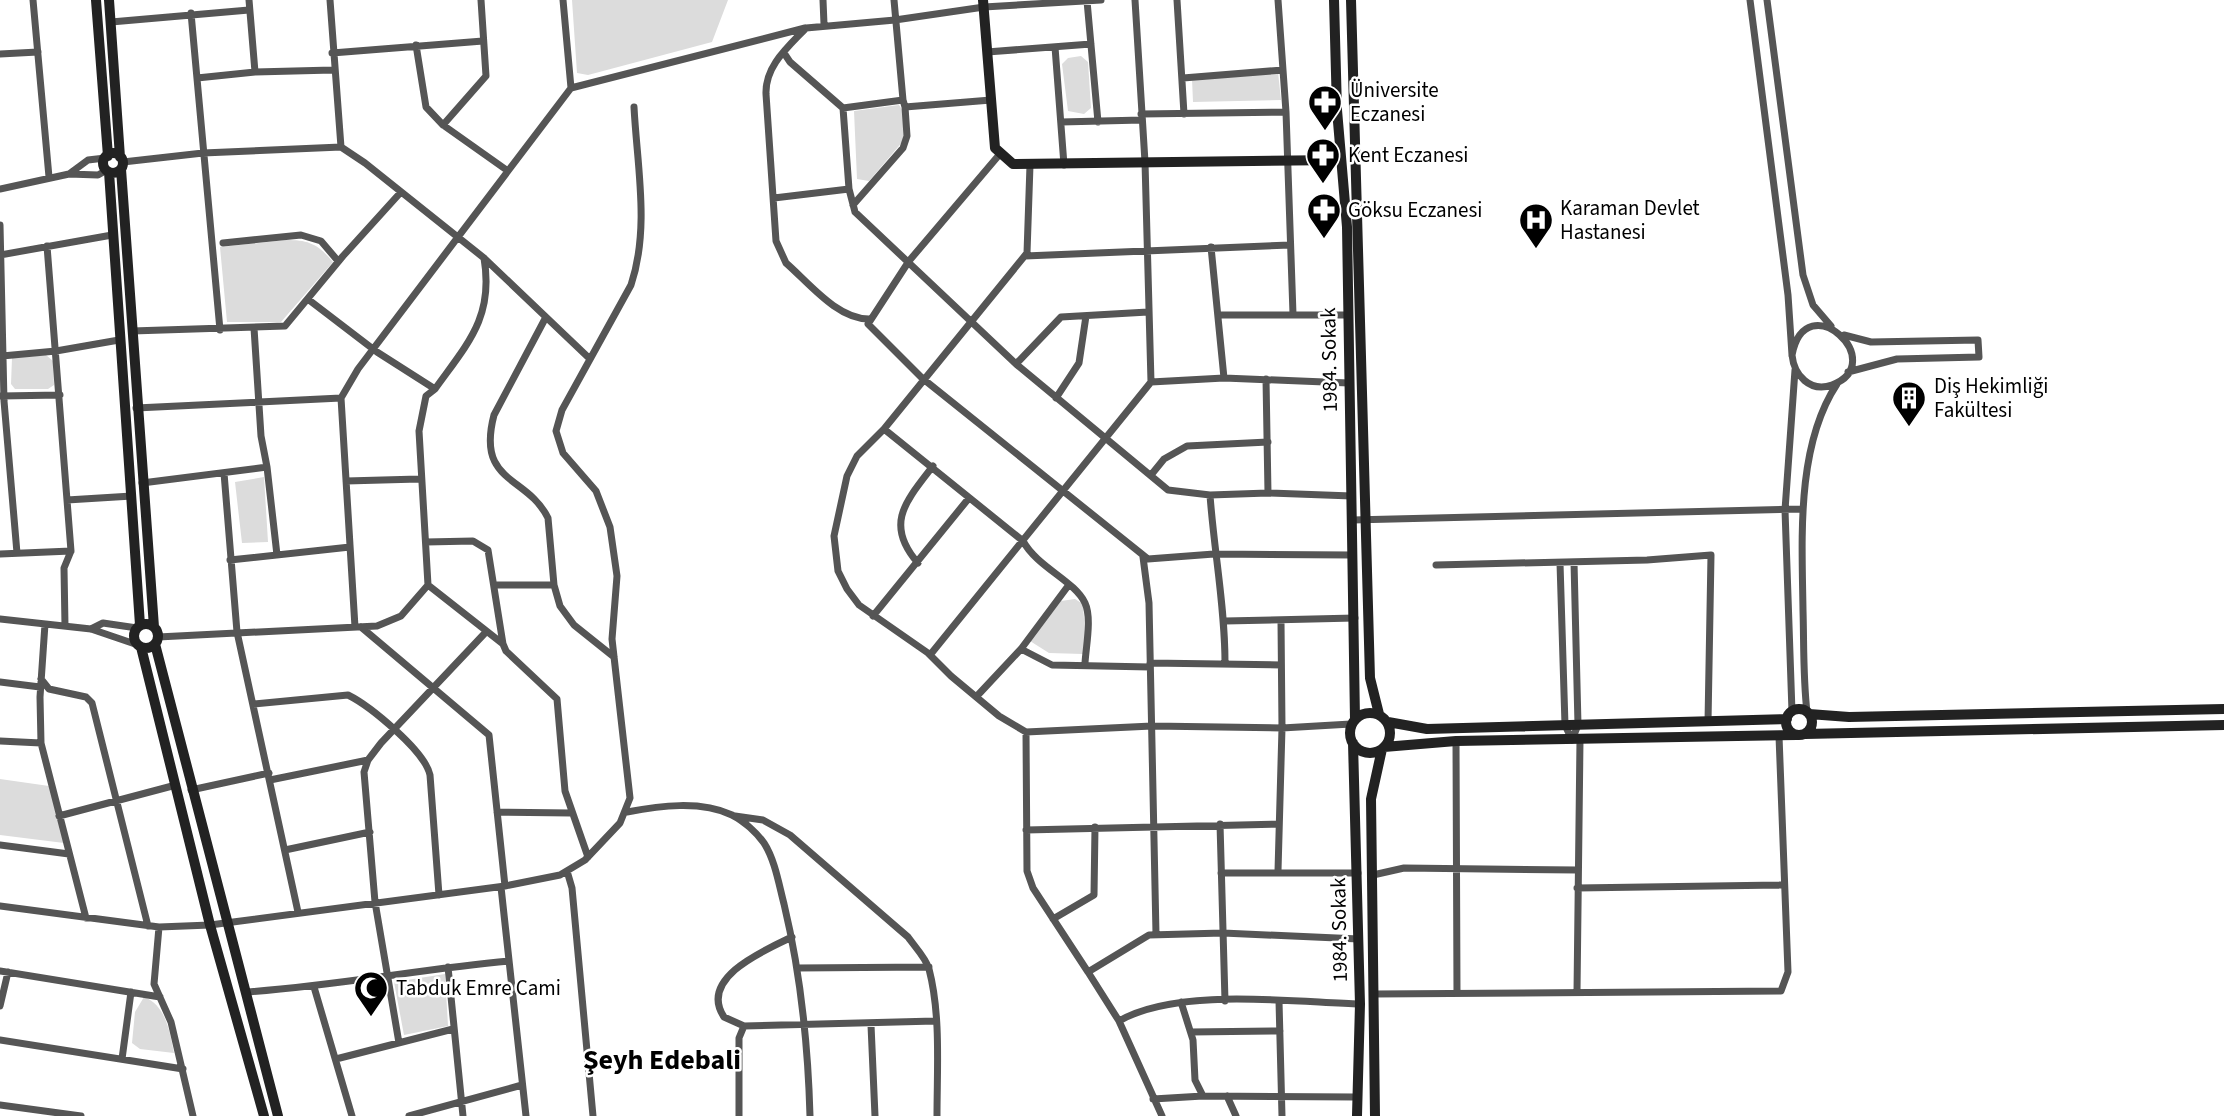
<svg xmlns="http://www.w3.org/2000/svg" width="2224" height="1116" viewBox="0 0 2224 1116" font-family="'Source Sans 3',sans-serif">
<rect width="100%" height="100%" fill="#fff"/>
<path fill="#dcdcdc" d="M572,0H728L712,42L588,75L577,73Z
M1081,56L1088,62L1091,108L1084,114L1068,111L1062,64L1068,58Z
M1278,72L1281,100L1193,102L1192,79Z
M899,105L903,111L904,140L869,181L857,179L854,111Z
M286,240C309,240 318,244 333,262L281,322H227L220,247Z
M46,355L53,361L54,385L48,389H15L11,384L12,358Z
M264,477L268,542L242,543L235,482Z
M1075,599L1083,604L1086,650L1083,654L1049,653L1030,641L1061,601Z
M0,779L49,786L64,843L0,835Z
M445,974L448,1026L404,1035L394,982Z
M144,997C166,1005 170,1033 174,1053L140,1049L132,1043L135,1012Z"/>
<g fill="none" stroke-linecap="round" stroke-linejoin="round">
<path stroke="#555" stroke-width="7" d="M33,0L49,177
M249,0L255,72L333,70
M330,0L341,147
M563,0L571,88
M823,0L824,24
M894,0L903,100
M1177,0L1184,114
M1278,0L1286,112L1293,314
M1750,0L1788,295L1792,355C1794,375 1810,393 1832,385C1891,363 1806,283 1792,355
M1767,0L1803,275L1813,305L1831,326
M1087,1L1098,122
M191,13L220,330
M111,22L249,10
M1055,47L1064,165
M987,52L1091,44
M332,53L483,41
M784,53L790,62L843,108L903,100L905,107
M0,54L38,52
M197,78L255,72
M1183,78L1283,70
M843,108L849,189L855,212L1016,364L1168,490L1210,495L1268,493L1352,496
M1141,114L1286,112
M1061,122L1142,120
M443,125L486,76L481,0
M999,155L909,261L868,324L922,378L1148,559L1214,554L1353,555
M123,162L203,153L341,147L365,163L484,258L590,359
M1030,165L1027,253L884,429L857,456L847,476L834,536L838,571L847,589L859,605L928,653L951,676L999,716L1026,732L1152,726L1282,728L1351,724
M508,171L571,88L805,28
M69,174L88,160L105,158
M0,189L69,174L98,175L107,170
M774,198L849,189
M853,205L903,148L907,136L905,107L991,100
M0,225L4,401L17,553
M223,243L301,235L321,241L338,261
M47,246L71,551L64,568L65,626
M1211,247L1224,378
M0,255L112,235
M1025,256L1290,245
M1218,315H1347
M546,317L494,415C476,484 527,475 548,518L554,585L560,606L574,625L614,657
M869,319C837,319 809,283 786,263L776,241L766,94C765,66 788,47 806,28L895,20L984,7L1101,0
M132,331L285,326L343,256L401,192
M1844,335L1871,342L1978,340L1979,357L1897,359L1848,372
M2,356L56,351L119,340
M1016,364L1061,317L1148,312
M1266,379L1268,493
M1151,382L1224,378L1349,383
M435,389C468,343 494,317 484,258
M1,396L60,395
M1056,398L1079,363L1086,316
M136,408L341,398
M884,429L1023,541C1037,567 1075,581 1085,603C1092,618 1086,646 1085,663
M267,467L277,555
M224,473L237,632L298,912
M1151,475L1164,459L1187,446L1268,442
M346,481L419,479
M142,483L267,467L261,436L254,328
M1210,495C1214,551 1225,606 1225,663
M67,500L132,496
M1352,520L1803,509
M426,542L473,541L488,550L503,644
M0,554L71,551
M1143,557L1149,603L1156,934
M230,560L350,547
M918,563C884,524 906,501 933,466
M1560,563L1565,725L1572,740
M1436,565L1647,560L1711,555L1708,722
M428,585L503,644L506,651L557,699L565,791L588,857
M494,585H554
M873,616L969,498
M0,619L91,629L138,645
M1225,621L1355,618
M45,624L40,697L41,743L86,918
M355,627L341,398L358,369L508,171L443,125L426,107L416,45
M361,627L489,735L505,886
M91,629L103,623L137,628
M158,637L377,626L401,616L428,585L419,431L426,396L435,389L377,352L309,300
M1021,649L1052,665L1150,667
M930,655L1151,382L1145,162L1135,0
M1150,663L1281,665
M41,679L49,689L86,697L92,703L148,926
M0,682L40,687
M977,696L1021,649L1068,586
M253,704L348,695C370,706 425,751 430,775L439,895
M1792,712L1785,510L1795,370
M1807,712C1803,678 1804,644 1803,610C1802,538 1796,446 1837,384
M1026,732L1027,871L1033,888L1088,972
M1572,740L1578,725L1574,562
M0,741L41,743
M1456,741L1457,993
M270,780L368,760
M191,790L269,773
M497,812L571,813
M627,812C659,806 700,800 732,815C744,821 757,833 764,843C775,860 779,885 784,904C801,975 808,1044 810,1116
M59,816L176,785
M735,816L763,820L790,835L908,937C915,947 926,958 929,969C941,1015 937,1069 937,1116
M1220,824L1225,1001
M1026,830L1278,824
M0,845L69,854
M285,850L370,832
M567,871L572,888L593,1116
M1278,871L1282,728L1281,621
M1221,873H1358
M1373,875L1404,868L1577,870
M501,887L526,1116
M1577,888L1783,885
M0,906L159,927L210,925L505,886L560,875L585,860L620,823L630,798L612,639L617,576L610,527L596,491L563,453L556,431L562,410L631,285C650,228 637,166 634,107
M1053,919L1094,895L1095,827
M159,927L154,984L171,1022L193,1116
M792,937C765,950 698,978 724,1017L744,1026L935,1021
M448,967L463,1116
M797,968L929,967
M0,971L160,997
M314,987L352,1116
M246,992C334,986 421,969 509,961
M1577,992L1580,740
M1374,994L1781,991L1788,972L1779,736
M1279,1001L1282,1116
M1181,1002L1193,1040L1195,1080L1203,1096
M0,1006L8,972
M1119,1021L1088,972L1149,935L1223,933L1359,939
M871,1025L875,1116
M1191,1032L1280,1031
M0,1040L183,1069
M399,1043L375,902L364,772L368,760L381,743L485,633
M122,1059L131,992
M336,1059L453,1029
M1227,1096L1236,1116
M1153,1099L1203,1096L1356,1097
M0,1105L81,1116
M409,1116L522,1085
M739,1116V1038L744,1026
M1162,1116L1119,1021C1177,987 1293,1002 1360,1004"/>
<path stroke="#222" stroke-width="10" d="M96,0L108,156
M109,0L120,157
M983,0L995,148L1013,164L1340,160
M1334,0L1337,110L1347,227L1355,719
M1351,0L1370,678L1379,714
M103 163a10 10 0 1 1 20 0a10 10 0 1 1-20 0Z
M121,169L154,627
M109,172L140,625
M134 636a12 12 0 1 1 24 0a12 12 0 1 1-24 0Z
M155,644L278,1116
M141,647L210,925L264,1116
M1786 722a13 13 0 1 1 26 0a13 13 0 1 1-26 0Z
M1350 733a20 20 0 1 1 40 0a20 20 0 1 1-40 0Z
M1809,714L1849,717L2224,709
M1388,722L1427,729L1787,719
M1805,734L2224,725
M1353,743L1360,1004L1357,1116
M1384,747L1456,741L1797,735
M1375,1116L1371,799L1382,749"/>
</g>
<defs>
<g id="pharmacy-pin" transform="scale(1.75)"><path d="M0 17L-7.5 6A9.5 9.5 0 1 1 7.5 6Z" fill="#000" stroke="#fff"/><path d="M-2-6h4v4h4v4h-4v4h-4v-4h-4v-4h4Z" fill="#fff"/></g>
<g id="hospital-pin" transform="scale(1.75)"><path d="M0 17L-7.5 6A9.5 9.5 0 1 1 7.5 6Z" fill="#000" stroke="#fff"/><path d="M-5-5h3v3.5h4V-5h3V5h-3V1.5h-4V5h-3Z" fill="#fff"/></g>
<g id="building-pin" transform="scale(1.75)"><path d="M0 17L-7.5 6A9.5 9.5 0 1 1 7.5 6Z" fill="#000" stroke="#fff"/><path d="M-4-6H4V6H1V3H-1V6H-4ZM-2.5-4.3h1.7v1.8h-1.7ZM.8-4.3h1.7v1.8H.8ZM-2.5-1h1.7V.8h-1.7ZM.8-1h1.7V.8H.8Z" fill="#fff"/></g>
<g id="mosque-pin" transform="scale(1.75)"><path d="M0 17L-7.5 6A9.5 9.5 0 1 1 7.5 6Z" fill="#000" stroke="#fff"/><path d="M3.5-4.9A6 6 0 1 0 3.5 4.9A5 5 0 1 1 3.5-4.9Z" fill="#fff"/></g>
</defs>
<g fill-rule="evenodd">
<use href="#pharmacy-pin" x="1325" y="102"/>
<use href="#pharmacy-pin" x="1323" y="155"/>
<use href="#pharmacy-pin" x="1324" y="210"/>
<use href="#hospital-pin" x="1536" y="220"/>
<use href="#building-pin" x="1909" y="398"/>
<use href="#mosque-pin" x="371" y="988"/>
</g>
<g text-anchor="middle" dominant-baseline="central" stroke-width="5" stroke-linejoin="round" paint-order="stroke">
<g font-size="21" fill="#000" stroke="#fff" text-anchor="start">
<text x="1350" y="90">Üniversite<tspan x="1350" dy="24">Eczanesi</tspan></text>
<text x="1348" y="155">Kent Eczanesi</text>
<text x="1560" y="208">Karaman Devlet<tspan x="1560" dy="24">Hastanesi</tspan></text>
<text x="1348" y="210">Göksu Eczanesi</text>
<text x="1934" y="386">Diş Hekimliği<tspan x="1934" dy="24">Fakültesi</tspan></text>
<text x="396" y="988">Tabduk Emre Cami</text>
</g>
<g font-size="21" fill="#000" stroke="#fff">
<text transform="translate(1329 360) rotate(-91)">1984. Sokak</text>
<text transform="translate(1339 930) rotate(-91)">1984. Sokak</text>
</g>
<g font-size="28" font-weight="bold" fill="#000" stroke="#fff">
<text x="662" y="1060">Şeyh Edebali</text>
</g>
</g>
</svg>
